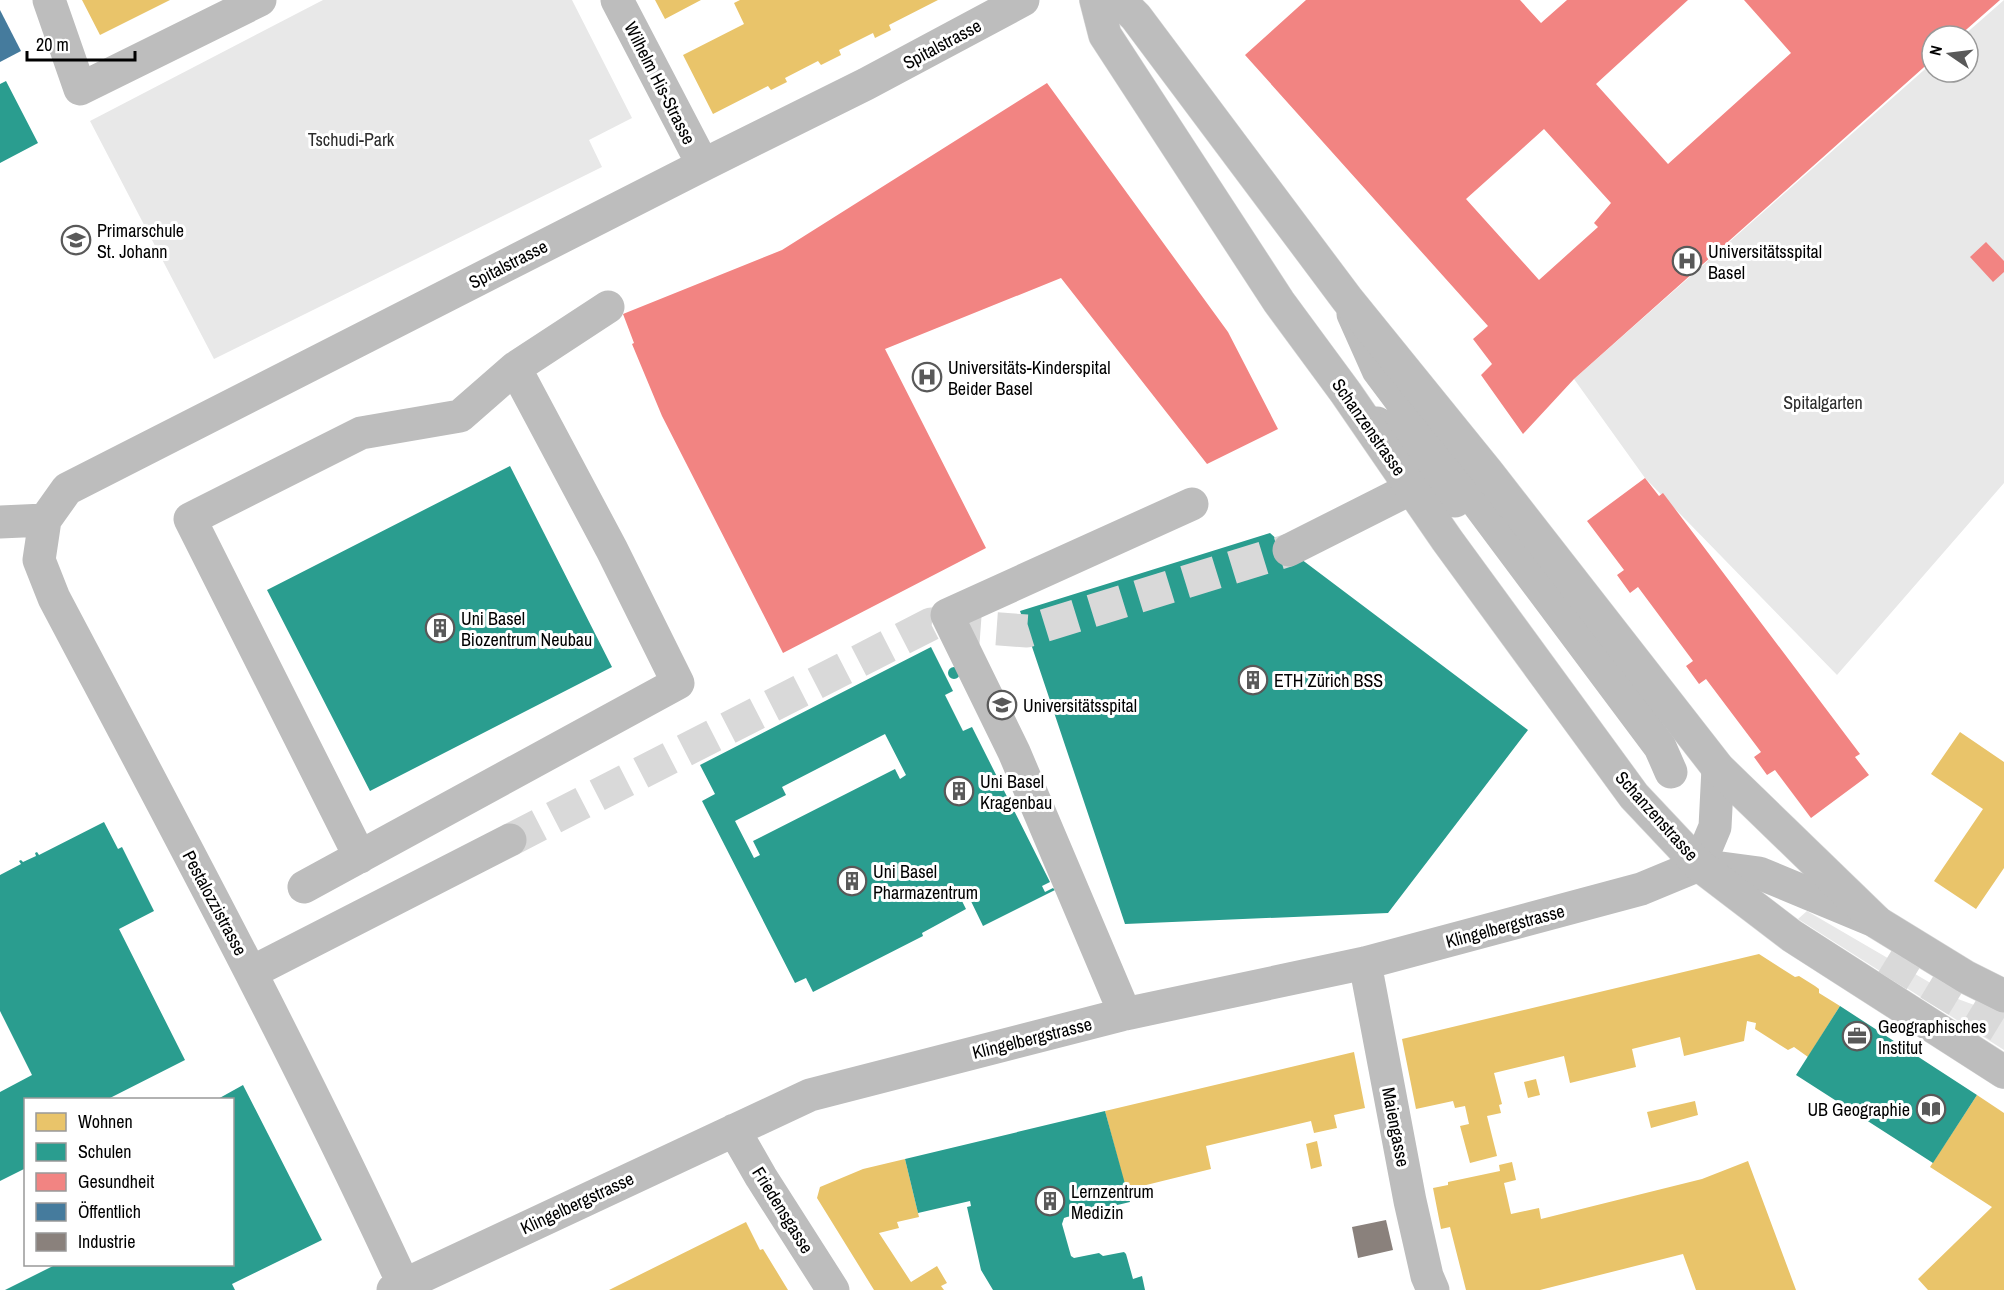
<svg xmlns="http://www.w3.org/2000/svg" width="2004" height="1290" viewBox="0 0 2004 1290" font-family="'Archivo Narrow',sans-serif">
<rect width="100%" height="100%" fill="#fff"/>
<path fill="#e8e8e8" d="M323,0H572L632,118L589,140L602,167L214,359L90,121Z
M2004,0V483L1837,675L1645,478L1574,379L1932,63V72H1968V36H1963Z
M1807,911L1958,999L2004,1016V1050L1798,919Z"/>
<path fill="#e9c46a" d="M82,0H170L100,35Z
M655,0H701L665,19Z
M740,0H938L889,25L891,30L875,38L873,33L839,50L841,55L821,65L818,61L785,78L787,82L771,90L768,86L713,114L683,55L744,24L734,3Z
M1960,732L2004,762V868L1976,909L1934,881L1983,809L1931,774Z
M1759,954L1795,977L1799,976L1815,986L1819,989V993L1840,1006L1808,1057L1794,1047L1788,1050L1755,1029L1756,1023L1747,1021L1744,1041L1684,1056L1680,1037L1632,1049L1636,1067L1570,1083L1564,1056L1494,1073L1502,1104L1499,1105L1501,1113L1487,1116L1497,1156L1470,1163L1460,1126L1469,1124L1465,1106L1455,1108L1453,1101L1416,1109L1402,1039Z
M1354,1052L1365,1108L1334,1115L1337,1128L1314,1133L1311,1121L1206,1146L1211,1169L1126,1190L1105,1111Z
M1536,1079L1540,1095L1528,1098L1524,1082Z
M1977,1095L2004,1113V1290H1928L1918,1279L1992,1207L1930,1167Z
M1695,1101L1698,1115L1651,1128L1647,1112Z
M1317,1141L1322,1166L1311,1169L1306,1144Z
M905,1159L919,1217L897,1222L899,1228L879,1233L911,1282L937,1266L947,1283L941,1286L944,1290H874L817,1198L820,1187L863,1169Z
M1748,1161L1796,1290H1696L1683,1254L1540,1290H1466L1450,1227L1441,1229L1433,1188L1448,1185V1182L1500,1171L1499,1165L1512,1162L1516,1180L1504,1183L1511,1214L1539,1208L1541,1219L1702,1179Z
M746,1222L760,1250L763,1249L788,1290H609Z"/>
<path fill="#2a9d8f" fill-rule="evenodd" d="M6,81L38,143L0,163V84Z
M510,466L612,667L370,791L267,590Z
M1270,533L1289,550L1528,730L1388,913L1125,924L1020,611Z
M931,647L953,691L945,695L963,731L972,727L1050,882L1042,886L1045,892L1053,888L1055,890L983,926L968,895L961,899L966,909L922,933L923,936L813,992L806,978L795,983L702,801L715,794L700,765ZM885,734L906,775L900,779L895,769L753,841L760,855L754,858L735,821L786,795L782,787Z
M948 673a6 6 0 1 1 12 0a6 6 0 1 1-12 0Z
M104,822L118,849L122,847L154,911L119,929L185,1060L106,1100H26V1168L0,1181V1092L32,1075L0,1011V875L21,864L19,861L21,860L23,862L36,856L35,853L37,852L39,855Z
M1840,1006L1977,1095L1933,1163L1796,1075Z
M243,1085L322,1240L232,1284L235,1290H5L57,1264H232V1100H216Z
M1105,1111L1130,1202L1067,1217L1064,1218L1062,1224L1071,1256L1074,1258L1099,1253L1103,1256L1124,1252L1126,1254L1133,1279L1142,1276L1145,1290H993L981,1270L967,1207L971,1206L970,1201L918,1213L905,1159Z"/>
<path fill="#f28482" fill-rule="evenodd" d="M1306,0H1520L1541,23L1567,0H1688L1596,84L1668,164L1791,53L1744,0H2000L1959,36H1932V60L1574,379L1523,434L1481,375L1492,364L1473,339L1488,326L1245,55ZM1544,129L1611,203L1594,223L1598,227L1539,280L1466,199Z
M1047,83L1228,332L1278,429L1207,464L1061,278L885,349L986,548L783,653L662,416L632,344L634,343L623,314L782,250Z
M1986,242L2004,261V272L1993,282L1970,257Z
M1645,478L1659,496L1663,493L1860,754L1855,757L1869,775L1811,818L1775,770L1767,775L1754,757L1761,752L1706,679L1699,684L1686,666L1693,661L1638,587L1630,593L1617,575L1624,570L1587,521Z"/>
<path fill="#457b9d" d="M0,10L21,51L0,62Z"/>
<path fill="#8a817c" d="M1386,1220L1393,1250L1358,1258L1352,1227Z"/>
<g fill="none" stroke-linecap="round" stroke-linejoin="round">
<path stroke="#d9d9d9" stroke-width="33" stroke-dasharray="33 16" stroke-linecap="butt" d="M510,840L931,624L1027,631L1289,550
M1887,958L2004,1029"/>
<g stroke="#dbdbdb" stroke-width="34">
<path id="major" d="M1096,0L1105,35L1279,302L1346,393L1447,540L1634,796L1699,865L1792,936L2004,1072
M1119,0L1136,17L1347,299L1488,473L1718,768L1878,923L1966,977L2004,996"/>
</g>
<path stroke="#bdbdbd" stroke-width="33" d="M49,0L80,89L260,0
M617,0L703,165
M1353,314L1378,370L1660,747L1671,772
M1377,423L1455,501
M0,522L45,520
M1289,550L1412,488
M360,857L190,519L361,433L460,416L515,368
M1699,865L1715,827L1718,768
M304,887L678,683L612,550L515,368L608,307
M1365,963L1410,1201L1427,1276L1433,1290
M252,972L510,840
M1125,1014L1014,752L947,615L1192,504
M734,1130L761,1177L833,1290
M393,1290L810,1095L1125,1014L1365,963L1641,889L1699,865L1759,873L1877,922
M406,1290C298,1055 175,827 54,598L39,560L45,520L67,489L703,165L866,84L1023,0"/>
<use href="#major" stroke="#bdbdbd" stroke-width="33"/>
</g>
<defs>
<g id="school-ring" transform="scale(1.5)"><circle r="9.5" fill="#fff" stroke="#595959" stroke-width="1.5"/><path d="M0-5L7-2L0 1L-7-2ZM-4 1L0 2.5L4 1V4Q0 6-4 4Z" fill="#595959"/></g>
<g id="hospital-ring" transform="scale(1.5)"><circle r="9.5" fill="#fff" stroke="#595959" stroke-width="1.5"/><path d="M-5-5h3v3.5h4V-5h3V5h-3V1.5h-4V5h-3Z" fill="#595959"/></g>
<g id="building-ring" transform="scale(1.5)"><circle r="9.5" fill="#fff" stroke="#595959" stroke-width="1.5"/><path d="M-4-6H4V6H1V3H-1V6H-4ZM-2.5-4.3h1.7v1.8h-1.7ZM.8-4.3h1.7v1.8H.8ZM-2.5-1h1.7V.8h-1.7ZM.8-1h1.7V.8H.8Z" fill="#595959"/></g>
<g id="university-ring" transform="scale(1.5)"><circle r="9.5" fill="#fff" stroke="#595959" stroke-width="1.5"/><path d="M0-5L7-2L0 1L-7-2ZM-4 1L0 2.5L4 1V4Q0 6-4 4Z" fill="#595959"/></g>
<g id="office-ring" transform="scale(1.5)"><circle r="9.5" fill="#fff" stroke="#595959" stroke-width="1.5"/><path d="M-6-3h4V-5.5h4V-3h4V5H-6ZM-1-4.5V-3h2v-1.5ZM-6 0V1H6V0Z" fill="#595959"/></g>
<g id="library-ring" transform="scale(1.5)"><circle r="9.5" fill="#fff" stroke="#595959" stroke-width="1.5"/><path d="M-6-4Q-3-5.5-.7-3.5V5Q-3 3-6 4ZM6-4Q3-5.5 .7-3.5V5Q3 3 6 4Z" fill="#595959"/></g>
</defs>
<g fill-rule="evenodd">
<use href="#school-ring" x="76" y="240"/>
<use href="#hospital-ring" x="1687" y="261"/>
<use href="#hospital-ring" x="927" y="377"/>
<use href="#building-ring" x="440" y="628"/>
<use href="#building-ring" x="1253" y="680"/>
<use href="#university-ring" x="1002" y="705"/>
<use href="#building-ring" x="959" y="791"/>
<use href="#building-ring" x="852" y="881"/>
<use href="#office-ring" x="1857" y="1036"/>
<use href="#library-ring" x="1931" y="1109"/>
<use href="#building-ring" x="1050" y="1201"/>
</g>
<g text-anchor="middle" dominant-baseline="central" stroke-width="6" stroke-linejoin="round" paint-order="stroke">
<g font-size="18" fill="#000" stroke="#fff">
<text transform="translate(942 44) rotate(-28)">Spitalstrasse</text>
<text transform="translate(660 83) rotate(63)">Wilhelm His-Strasse</text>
<text transform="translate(508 264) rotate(-27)">Spitalstrasse</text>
<text transform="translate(1369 427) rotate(55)">Schanzenstrasse</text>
<text transform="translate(1657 816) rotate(48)">Schanzenstrasse</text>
<text transform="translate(215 903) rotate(62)">Pestalozzistrasse</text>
<text transform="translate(1505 926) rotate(-15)">Klingelbergstrasse</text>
<text transform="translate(1032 1038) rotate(-14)">Klingelbergstrasse</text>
<text transform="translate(1396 1127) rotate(79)">Maiengasse</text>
<text transform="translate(577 1203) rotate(-25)">Klingelbergstrasse</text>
<text transform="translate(783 1210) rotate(58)">Friedensgasse</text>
</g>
<g font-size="18" fill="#2c2c2c" stroke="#fff">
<text x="351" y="139">Tschudi-Park</text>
<text x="1823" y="402">Spitalgarten</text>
</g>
<g font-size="18" fill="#000" stroke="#fff" text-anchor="start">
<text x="97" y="230">Primarschule<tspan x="97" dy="21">St. Johann</tspan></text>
<text x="1708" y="251">Universitätsspital<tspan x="1708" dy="21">Basel</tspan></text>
<text x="948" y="367">Universitäts-Kinderspital<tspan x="948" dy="21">Beider Basel</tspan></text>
<text x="461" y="618">Uni Basel<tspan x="461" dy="21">Biozentrum Neubau</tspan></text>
<text x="1274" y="680">ETH Zürich BSS</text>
<text x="1023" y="705">Universitätsspital</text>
<text x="980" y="781">Uni Basel<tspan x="980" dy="21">Kragenbau</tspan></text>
<text x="873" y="871">Uni Basel<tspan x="873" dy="21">Pharmazentrum</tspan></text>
<text x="1878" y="1026">Geographisches<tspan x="1878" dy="21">Institut</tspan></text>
<text x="1910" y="1109" text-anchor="end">UB Geographie</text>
<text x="1071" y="1191">Lernzentrum<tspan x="1071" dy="21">Medizin</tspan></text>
</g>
</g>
<rect x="24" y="1098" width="210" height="168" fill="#ffffff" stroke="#999999" stroke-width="1.5"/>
<rect x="36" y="1113" width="30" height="18" fill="#e9c46a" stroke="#999999" stroke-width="1.5"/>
<text x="78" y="1128" font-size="18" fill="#000000">Wohnen</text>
<rect x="36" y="1143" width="30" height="18" fill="#2a9d8f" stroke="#999999" stroke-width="1.5"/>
<text x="78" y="1158" font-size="18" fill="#000000">Schulen</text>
<rect x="36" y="1173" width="30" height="18" fill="#f28482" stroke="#999999" stroke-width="1.5"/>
<text x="78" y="1188" font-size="18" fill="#000000">Gesundheit</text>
<rect x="36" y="1203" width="30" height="18" fill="#457b9d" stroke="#999999" stroke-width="1.5"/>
<text x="78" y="1218" font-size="18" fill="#000000">Öffentlich</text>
<rect x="36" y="1233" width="30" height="18" fill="#8a817c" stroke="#999999" stroke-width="1.5"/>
<text x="78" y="1248" font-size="18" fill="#000000">Industrie</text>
<g transform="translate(1950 54) rotate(284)"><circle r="28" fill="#ffffff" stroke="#999999" stroke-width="1.5"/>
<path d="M0-4.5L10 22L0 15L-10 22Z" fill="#595959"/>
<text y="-9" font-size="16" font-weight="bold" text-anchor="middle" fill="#000000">N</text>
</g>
<path d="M27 51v9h108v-9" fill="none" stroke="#000000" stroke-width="3"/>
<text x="36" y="51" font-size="18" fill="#000000" stroke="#ffffff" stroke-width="4.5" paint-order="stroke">20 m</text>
</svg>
